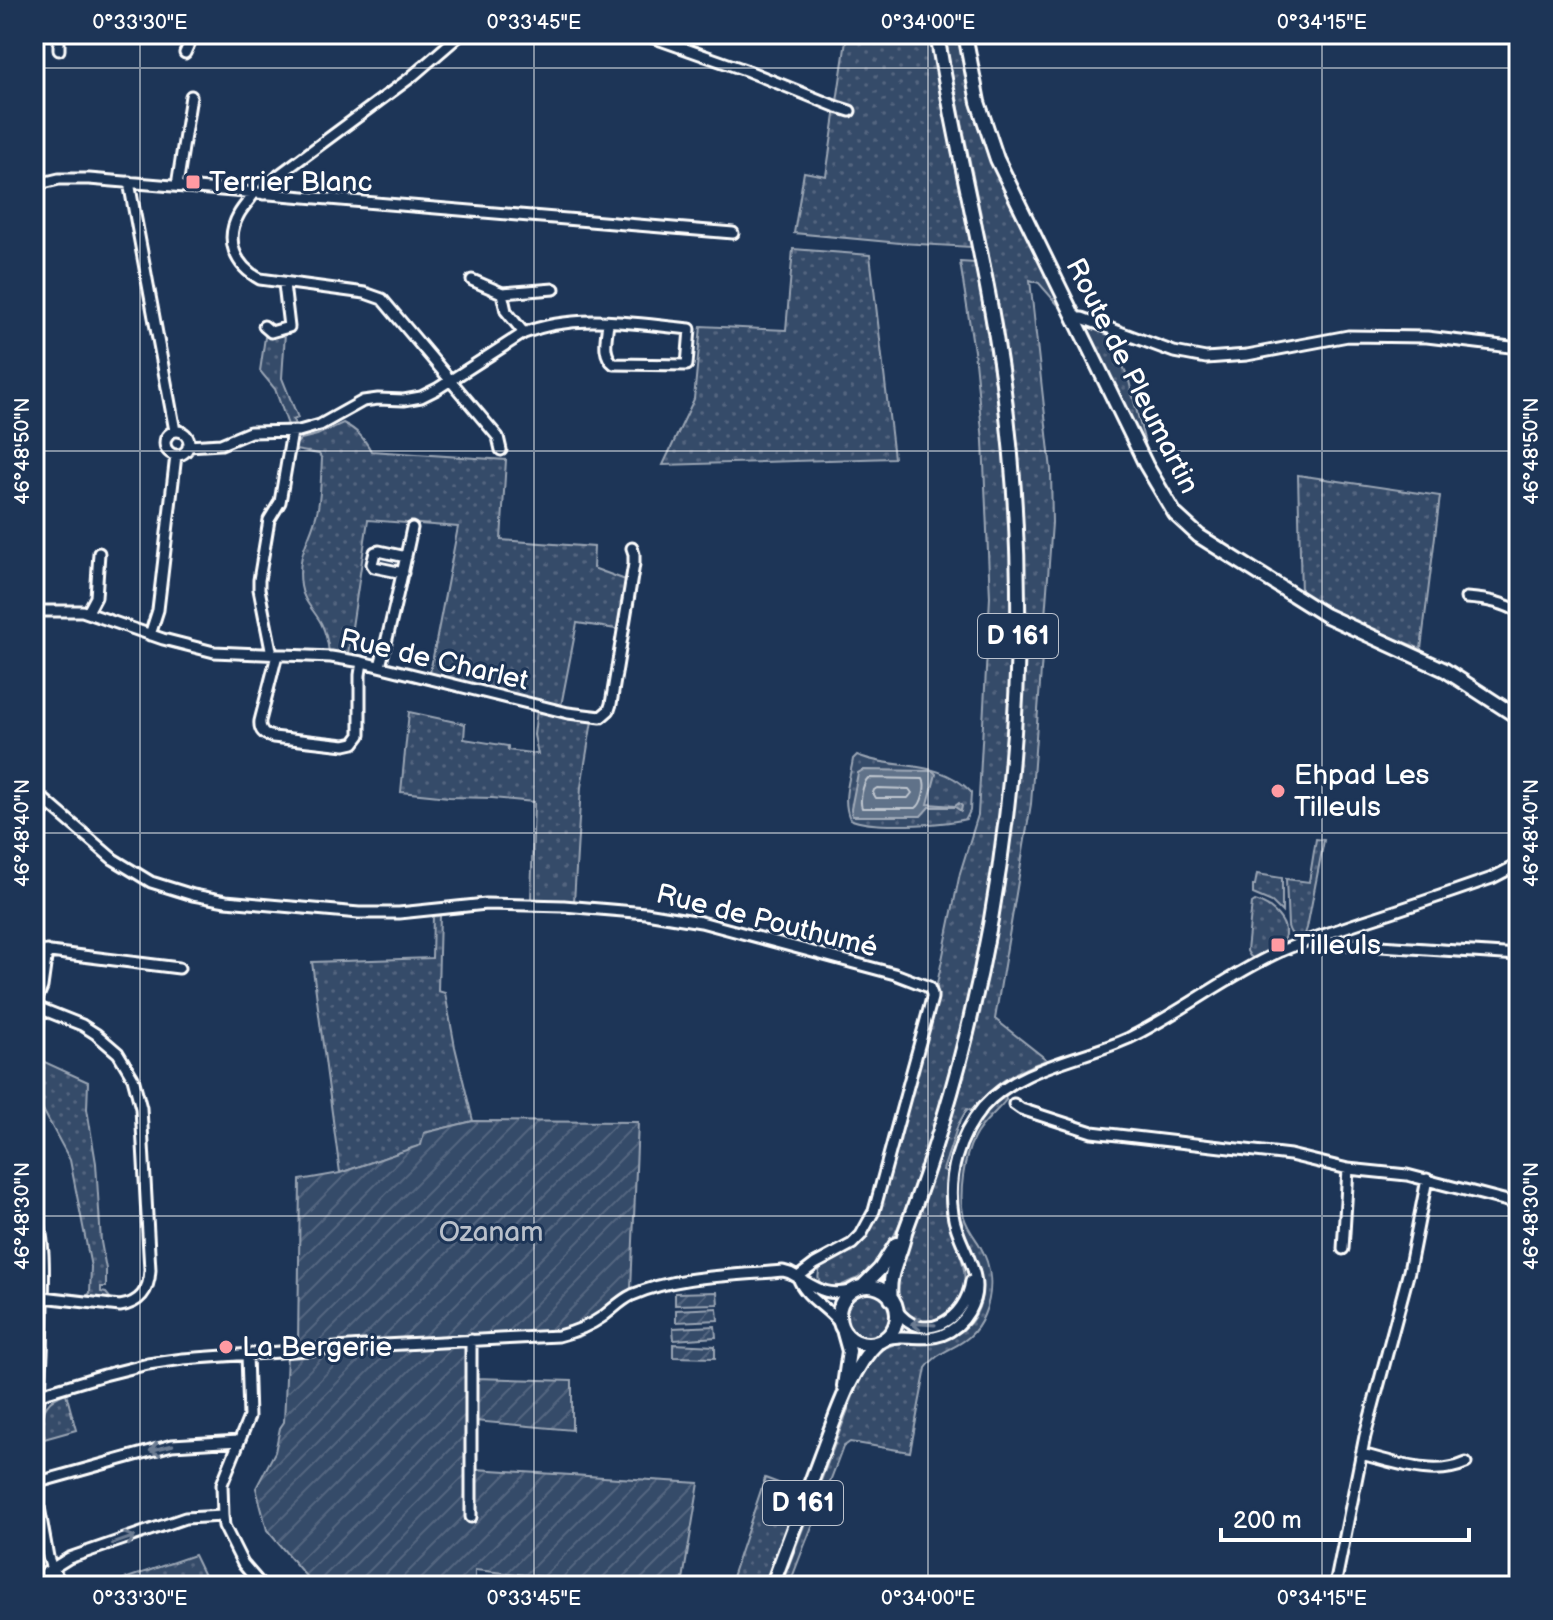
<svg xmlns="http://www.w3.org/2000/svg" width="1553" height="1620" viewBox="0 0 1553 1620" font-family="'Balsamiq Sans',sans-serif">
<defs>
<pattern id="grass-dots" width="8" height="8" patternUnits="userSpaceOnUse" patternTransform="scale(2)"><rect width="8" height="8" fill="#364b69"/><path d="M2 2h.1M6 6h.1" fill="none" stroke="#546680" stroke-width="1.8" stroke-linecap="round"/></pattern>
<pattern id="garden-furrows" width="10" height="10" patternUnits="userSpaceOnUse" patternTransform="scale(2)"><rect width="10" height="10" fill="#364b69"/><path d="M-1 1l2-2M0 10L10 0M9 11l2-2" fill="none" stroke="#546680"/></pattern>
</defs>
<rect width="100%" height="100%" fill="#1d3557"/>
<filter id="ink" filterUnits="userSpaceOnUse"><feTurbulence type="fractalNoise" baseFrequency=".0125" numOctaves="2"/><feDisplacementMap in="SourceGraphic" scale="16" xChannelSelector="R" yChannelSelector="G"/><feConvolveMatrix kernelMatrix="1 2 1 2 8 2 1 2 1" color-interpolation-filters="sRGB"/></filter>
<g filter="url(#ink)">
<path fill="url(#grass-dots)" stroke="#9aa5b4" stroke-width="2" d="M847,34H930L971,247L900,243L794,233L804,172L826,176Z
M944,34H959L973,103L989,156L1062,305L1059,306L1039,283L1030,280L1051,470L1052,523L1031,804L995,1019L1047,1060C1013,1071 994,1084 971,1111L967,1109L958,1125L943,1170L947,1172C945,1188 944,1204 948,1221C954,1244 971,1267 962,1292C957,1310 926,1333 908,1316C905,1313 897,1292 896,1288C895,1282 897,1275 898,1269C917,1220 936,1171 951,1120C1020,890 1041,646 1013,407C998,282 968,158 944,34Z
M793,249L870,255L894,458L663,465L694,399L701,326L786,330Z
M960,262L975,263C987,326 997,390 1004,454C1025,653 1004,878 951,1070C939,1113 925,1155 910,1196C900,1223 891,1249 871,1271C867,1276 862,1276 856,1279C845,1282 833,1294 822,1285C817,1280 818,1275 820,1268C828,1261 838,1259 847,1253C862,1243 874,1221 880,1205L928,1025L937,1000V984L960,873L978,815L990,597L983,441L974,351Z
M1087,325L1140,345L1110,338L1128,377L1147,451L1086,327Z
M285,333L282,378L298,418L293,420L295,424L288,425L275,389L260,371L265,337Z
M343,423C357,430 364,438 371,451L506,460L501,540L594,547L593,568L631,582L623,630L577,623L560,711L429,678L458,527L368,520L348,654L329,653C328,643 326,633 321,623C314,610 303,601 301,586C296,550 312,539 318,508C321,492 321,475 322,459L319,454L295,450L296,444L301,439L317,435Z
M1298,475L1440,496L1421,649L1355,622L1301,594Z
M537,710L574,719L592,721L581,787L574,902L531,900L534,802L492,798L449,797L401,792L409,712L465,724L464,739L508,746V750L538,754L534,735Z
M857,755C896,771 939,758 971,792L970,811L966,819C942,825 872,829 850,819C841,800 850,779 853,759Z
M1316,839L1324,840L1307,928L1304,937C1295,940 1290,934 1288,926L1286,879L1309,882Z
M1257,874L1282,878V912L1272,902L1253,894V885H1255Z
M1255,901C1270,905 1292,923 1283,941C1278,950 1262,955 1253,958L1250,956L1247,951L1252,903Z
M440,915L438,991L445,993L455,1047L473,1121L424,1133L422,1145L340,1173L312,962L432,958L433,916Z
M45,1020L40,1060L88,1082L87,1109L96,1163L101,1242L106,1269V1287H101V1292L106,1293L111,1299L87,1296L90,1293L91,1267L70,1160L34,1093V1021Z
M1005,1094L1006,1100C996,1113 981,1123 974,1138C964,1156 958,1196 964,1217C967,1227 973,1235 979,1244C992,1266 994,1291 984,1315C970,1350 941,1345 926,1368L910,1452L850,1442L843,1447C826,1494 806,1539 789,1586H781L865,1365C873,1355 882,1348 895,1344C905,1341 915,1345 925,1344C945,1343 967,1332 976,1314C993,1281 970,1257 960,1227C945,1178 968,1126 1005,1094Z
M845 1316a23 23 0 1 1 46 0a23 23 0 1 1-46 0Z
M66,1393L76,1430L37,1441C44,1418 39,1402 66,1393Z
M765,1478L800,1491L764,1586H729Z
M194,1555L209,1586H112L110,1584Z"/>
<path fill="url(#garden-furrows)" stroke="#9aa5b4" stroke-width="2" d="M473,1121L638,1122L631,1289L625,1305L595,1328L579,1337L553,1341L475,1344V1378L572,1381V1430L475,1421V1469L699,1483L682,1586H640L475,1570V1586H314L267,1530L256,1488L275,1452L280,1428L284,1422L287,1356L298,1345L300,1180L340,1173L421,1145L424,1133Z
M717,1292L718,1304L675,1305V1293Z
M717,1308L718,1320L676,1322V1310Z
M715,1326L716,1337L674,1340L673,1328Z
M673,1344L715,1346V1358L673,1357Z"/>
<path fill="#617289" stroke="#a0aab8" stroke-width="2" d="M863,770L933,771L936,774L928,804L955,806L959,803L962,806L961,811L955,807H929L921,816H852L851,809L858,773Z"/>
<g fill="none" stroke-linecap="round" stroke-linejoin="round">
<path stroke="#c0c7d0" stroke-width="2" d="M868,778L923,779C927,786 922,804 916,808H862C859,801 863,783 868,778Z
M877,788L909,789L912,793L908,798H876L873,793L874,790Z"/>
<g stroke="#fff" stroke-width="15">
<path id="minor" d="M59,34V50
M643,34L748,71L837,107L850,111
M1488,35L1491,34
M185,53L190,42V34
M129,182L175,431
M34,185L59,179H89L733,233
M177,186L191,96
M254,193C249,201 243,207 239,214C224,240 235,266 260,279L365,293L382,299L498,437L501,450
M264,194L267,187L279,175L410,78L461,34
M472,280L502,293L554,289
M502,293L506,311L524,333
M1074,318H1082L1174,352L1206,358L1247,355L1348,336L1427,337L1519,348
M264,326L271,332L289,327L284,284
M165 443a12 12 0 1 1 24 0a12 12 0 1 1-24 0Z
M188,446L221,444L250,432L299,431L320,425L363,401L378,399L404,400L421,397L437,389L524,333C577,312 635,324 690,329L687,365L614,364C601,354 607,336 608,322
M403,573L374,567L372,564L375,552L379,551L406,557
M1466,598C1483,599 1505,603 1519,612
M34,611H82L163,639L214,652L331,657L362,662L568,713L601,717L609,710L611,704L634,564V554L632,548
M88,612L96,597L99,553
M150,635L158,610L176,455
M272,655L259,589V580L269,520L280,502L292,432
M277,655L260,721C259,730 264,735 273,737L345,745L354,743L360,735V675L362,662
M380,666C392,621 402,575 412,528
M34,791L113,859L151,882L193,895L226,901L359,913H399L486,904L564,906L646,913L701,922L895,974L929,987L932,994V998L874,1211L861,1235L852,1244L815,1264L798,1277
M34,828L47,803
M1324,935L1328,941L1334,943L1519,955
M34,950L179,968
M34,1006L82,1025L96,1034L118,1053L133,1078L141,1108L150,1270C149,1291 140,1303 120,1306L43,1297
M34,1006L42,987L47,951
M1014,1104L1021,1109L1092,1132L1290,1155L1348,1169L1407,1175L1519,1204
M34,1203C45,1237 44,1270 43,1305C43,1335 42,1364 40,1394
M1343,1249L1348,1169
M798,1277C804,1297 828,1307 840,1324
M896,1309C923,1347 966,1319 971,1281
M883,1340C889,1338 895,1337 901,1337C916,1337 928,1340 942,1335C965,1326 980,1301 975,1277C971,1256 956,1237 953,1214C947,1176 958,1137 983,1107C1020,1066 1081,1060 1129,1038C1182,1012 1228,975 1281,951C1307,940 1334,931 1361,922C1405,908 1449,893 1492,878L1519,864
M247,1354L249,1417L222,1484L223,1516L224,1526L243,1564L262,1586
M34,1428L40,1394L104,1375L148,1364L183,1359L364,1346L558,1336C574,1332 588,1327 602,1317C612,1310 621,1300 632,1295C679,1275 733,1276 783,1271L790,1273C816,1287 824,1298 854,1290
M1361,1454C1395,1462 1433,1478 1466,1463
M34,1479L48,1557L52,1569L64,1586
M35,1483L172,1445L239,1441
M471,1517V1340
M34,1580L69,1558L185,1518L223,1516
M1335,1586L1365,1436L1409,1271L1427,1179"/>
</g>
<g stroke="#fff" stroke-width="18">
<path id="major" d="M965,34L978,102L997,159L1146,465L1175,514L1199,536L1325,615L1445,670L1519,718
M839 1315a29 29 0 1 1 58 0a29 29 0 1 1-58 0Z
M862,1287L880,1269L896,1244
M891,1299C887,1272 901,1257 905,1232C1007,962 1041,669 1003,383C987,266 956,151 937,34
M844,1386L849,1351L844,1333
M772,1586C788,1543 804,1501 820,1458C834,1422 850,1368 878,1342"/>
</g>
<use href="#minor" stroke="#1d3557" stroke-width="9"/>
<use href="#major" stroke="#1d3557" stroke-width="12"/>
</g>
<defs><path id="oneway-shaft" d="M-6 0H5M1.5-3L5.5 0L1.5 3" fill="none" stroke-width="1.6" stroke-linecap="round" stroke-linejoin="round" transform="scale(2)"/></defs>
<g stroke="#6c7c92">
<use href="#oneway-shaft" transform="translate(923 1324) rotate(-176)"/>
<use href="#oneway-shaft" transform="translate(161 1448) rotate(166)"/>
<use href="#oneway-shaft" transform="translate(124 1540) rotate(-19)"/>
</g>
</g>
<path fill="none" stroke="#fff" stroke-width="2" stroke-opacity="0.45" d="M140,34V1586M534,34V1586M928,34V1586M1322,34V1586M34,68H1519M34,451H1519M34,833H1519M34,1216H1519"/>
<g fill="#ff9aa2" stroke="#1d3557" stroke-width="3">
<rect x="185" y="174" width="16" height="16" rx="4"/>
<circle cx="1278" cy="791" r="8"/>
<rect x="1270" y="937" width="16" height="16" rx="4"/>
<circle cx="226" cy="1347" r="8"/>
</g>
<g text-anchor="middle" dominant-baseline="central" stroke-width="6" stroke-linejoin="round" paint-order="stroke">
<g fill="#1d3557" stroke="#bbc2cd" stroke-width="2">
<rect x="978" y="614" width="80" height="44" rx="6"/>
<rect x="763" y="1481" width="80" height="44" rx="6"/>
</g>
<g font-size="26" font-weight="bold" fill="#fff">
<text x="1018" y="636">D 161</text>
<text x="803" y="1503">D 161</text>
</g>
<g font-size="28" fill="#fff" stroke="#1d3557" text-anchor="start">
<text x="209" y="182">Terrier Blanc</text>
<text x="1294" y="775">Ehpad Les<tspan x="1294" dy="32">Tilleuls</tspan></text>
<text x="1294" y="945">Tilleuls</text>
<text x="242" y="1347">La Bergerie</text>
</g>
<g font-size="28" fill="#fff" stroke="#1d3557">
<text transform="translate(1132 376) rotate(63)">Route de Pleumartin</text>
<text transform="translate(434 660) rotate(13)">Rue de Charlet</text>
<text transform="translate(767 921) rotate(14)">Rue de Pouthumé</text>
</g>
<g font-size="28" fill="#b9c0ca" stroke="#1d3557">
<text x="491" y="1232">Ozanam</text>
</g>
</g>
<rect width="1553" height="1620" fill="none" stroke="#1d3557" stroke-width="88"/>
<path d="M1221 1528v12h248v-12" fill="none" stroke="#ffffff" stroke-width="4"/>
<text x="1233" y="1528" font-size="24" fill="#ffffff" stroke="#1d3557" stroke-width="6" paint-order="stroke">200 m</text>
<rect x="44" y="44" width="1465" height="1532" fill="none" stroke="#fff" stroke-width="3"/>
<g font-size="20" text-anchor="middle" fill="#fff">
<text x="140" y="29">0°33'30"E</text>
<text x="534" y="29">0°33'45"E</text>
<text x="928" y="29">0°34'00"E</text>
<text x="1322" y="29">0°34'15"E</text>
<text transform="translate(22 451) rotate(-90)" y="7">46°48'50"N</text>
<text transform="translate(1531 451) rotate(-90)" y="7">46°48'50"N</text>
<text transform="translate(22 833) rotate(-90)" y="7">46°48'40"N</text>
<text transform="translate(1531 833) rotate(-90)" y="7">46°48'40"N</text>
<text transform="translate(22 1216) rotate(-90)" y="7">46°48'30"N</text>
<text transform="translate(1531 1216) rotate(-90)" y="7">46°48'30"N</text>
<text x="140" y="1605">0°33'30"E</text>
<text x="534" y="1605">0°33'45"E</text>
<text x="928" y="1605">0°34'00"E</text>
<text x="1322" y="1605">0°34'15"E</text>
</g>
</svg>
